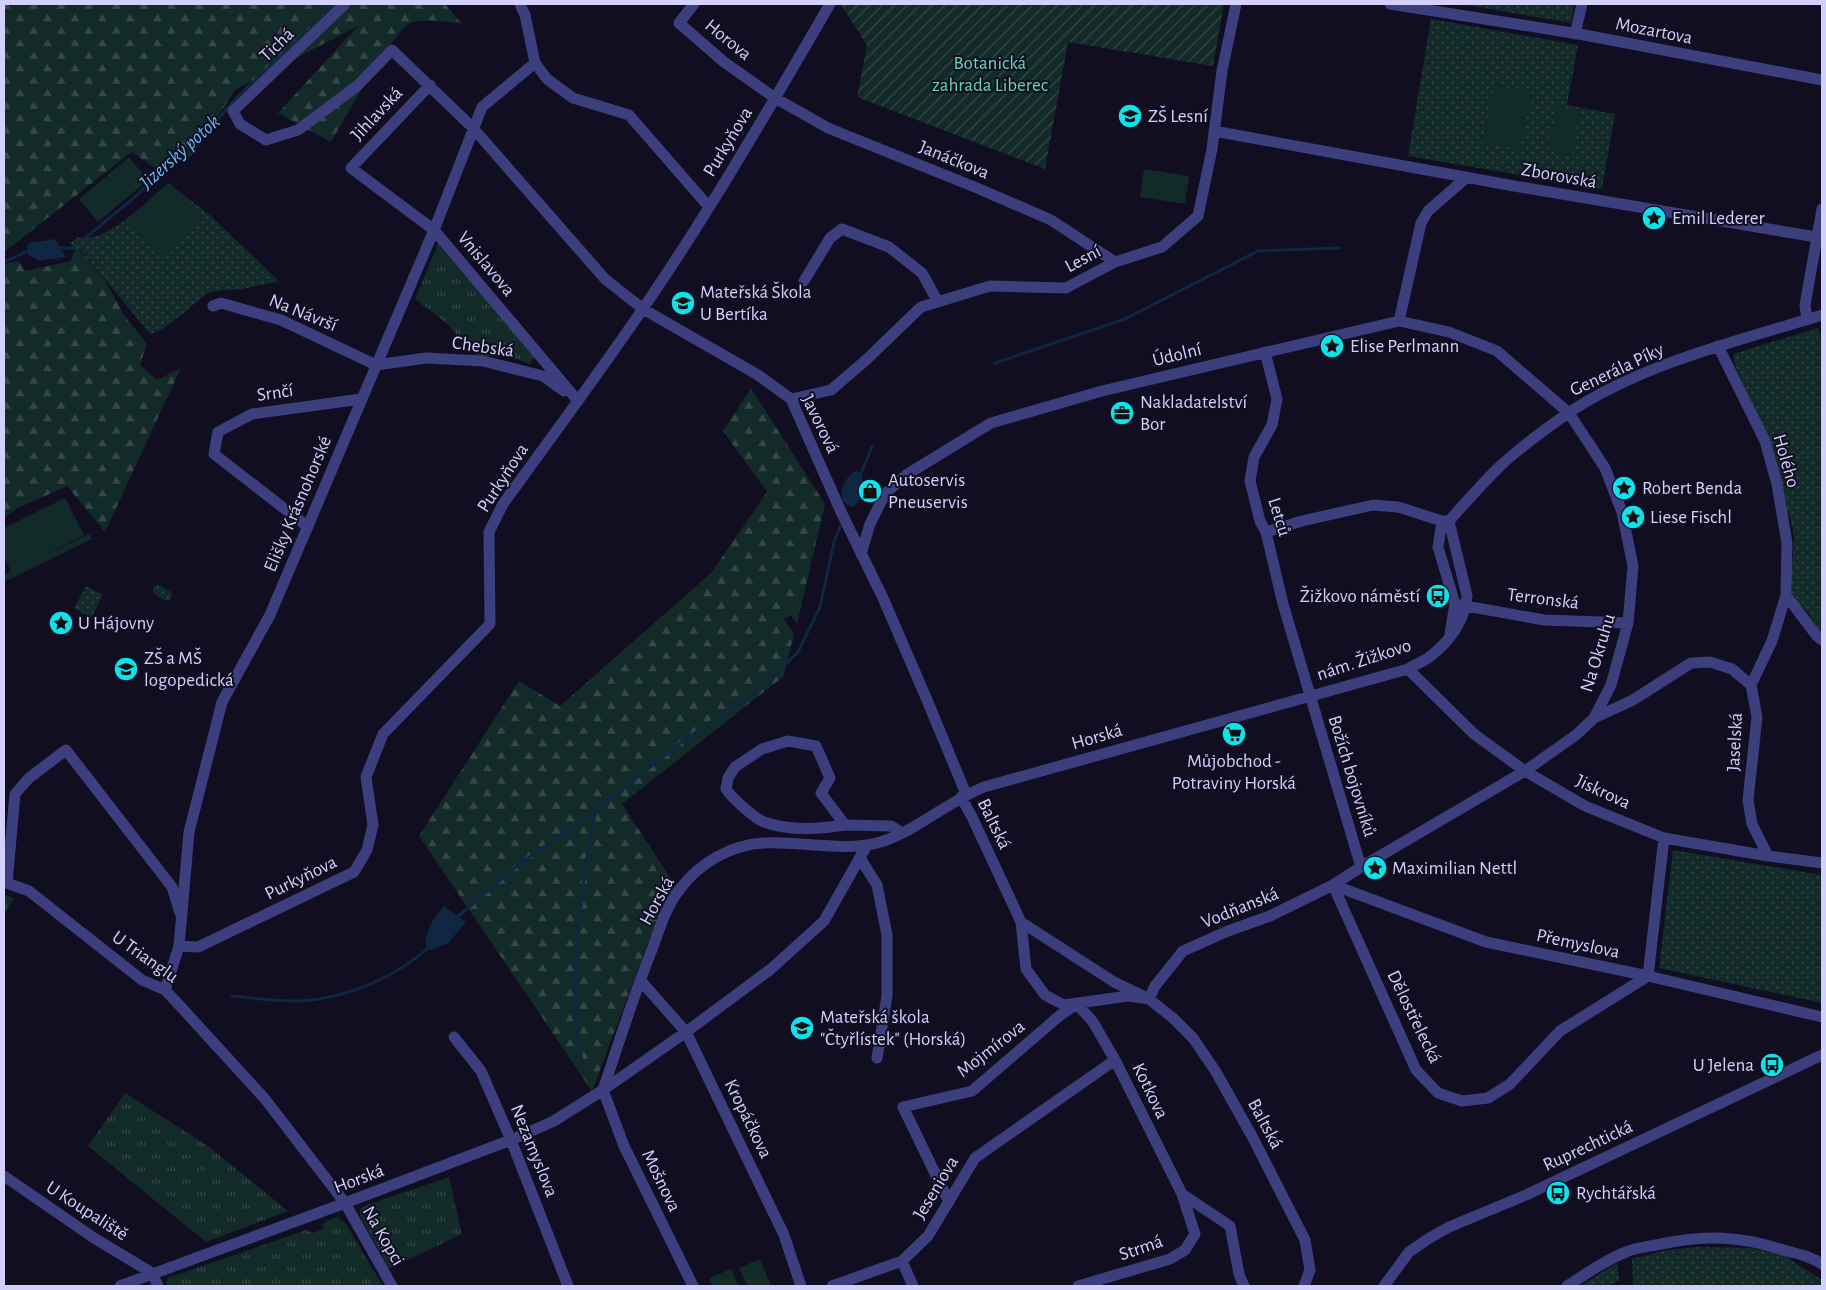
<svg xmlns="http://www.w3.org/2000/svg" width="1826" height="1290" viewBox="0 0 1826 1290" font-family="'Alegreya Sans',sans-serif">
<defs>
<pattern id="grass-tufts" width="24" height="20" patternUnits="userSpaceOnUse" patternTransform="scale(1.25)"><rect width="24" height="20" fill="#122a28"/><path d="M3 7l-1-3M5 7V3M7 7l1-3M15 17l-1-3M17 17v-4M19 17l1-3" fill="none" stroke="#344848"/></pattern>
<pattern id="forest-firs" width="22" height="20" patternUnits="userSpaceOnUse" patternTransform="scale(1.25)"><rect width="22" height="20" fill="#122a28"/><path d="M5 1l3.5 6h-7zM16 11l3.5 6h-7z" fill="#344848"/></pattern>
<pattern id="park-dots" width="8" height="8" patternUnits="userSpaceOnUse" patternTransform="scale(1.25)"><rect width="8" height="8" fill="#122a28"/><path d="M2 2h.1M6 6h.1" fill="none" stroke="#344848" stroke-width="1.8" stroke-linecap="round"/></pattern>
<pattern id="garden-furrows" width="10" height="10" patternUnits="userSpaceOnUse" patternTransform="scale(1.25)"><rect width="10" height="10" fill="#122a28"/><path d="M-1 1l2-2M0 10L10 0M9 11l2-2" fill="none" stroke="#344848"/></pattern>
</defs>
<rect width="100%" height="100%" fill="#100e20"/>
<path fill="url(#grass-tufts)" d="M438,244L535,357L530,364L506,355L477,356L446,323L415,299Z
M6,895L14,898L4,915V899Z
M125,1093L208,1146L288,1211L206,1242L88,1146Z
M449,1177L462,1234L389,1269L360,1216V1209L369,1204Z
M337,1217L345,1223L383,1286H167L166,1283L168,1278L306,1230L313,1233L323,1229V1223Z"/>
<path fill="url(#forest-firs)" d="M4,4H445L462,24C448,22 422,17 409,24C392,33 344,120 331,142L278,113L358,26L236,89L191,156L155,168L132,152L4,252Z
M75,248L76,250L79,249L104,279L124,315L147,344L140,365L157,380L181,368L105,532L67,486L16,509L4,518V264L19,261L25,271L71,261Z
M751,388L825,504L797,624L791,615L784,619L794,634L784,676L622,804L675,885L646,948L592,1091L419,836L519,681L560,706L711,573L767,492L723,431Z"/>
<path fill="url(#park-dots)" d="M1461,4H1574L1571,23Z
M1431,19L1578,45L1567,105L1615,114L1602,189L1408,156Z
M168,183L212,217L279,281L243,289L215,291L208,293L162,330L150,334L80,249L76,250L70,243L78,237C106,245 148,200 168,183Z
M1818,328L1822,341V637L1808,613L1793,597L1791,587L1794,537L1791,523L1768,439L1735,365L1733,354Z
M157,585L161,586L171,592L172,596L170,600H164L154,594L153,588Z
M86,586L103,595L91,618L74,608Z
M1673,850L1822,875V1003L1659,968Z
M1696,1247L1751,1248L1783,1255L1822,1280V1286H1633L1632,1259L1666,1250Z
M1617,1263L1619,1280L1608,1286H1580Z"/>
<path fill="url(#garden-furrows)" d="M844,4H1224L1213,66L1068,42L1045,169L857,97L867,45L841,5Z"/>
<path fill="#122a28" d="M1495,85L1532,93L1520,149L1482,143Z
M1557,106L1580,111L1572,156L1548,151Z
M129,157L148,180L98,222L79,199Z
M1144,169L1189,176L1185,204L1140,197Z
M169,183L203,221L163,258L128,221Z
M65,498L84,535L40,557L89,534L92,539L4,582V575L11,571L4,557V528Z
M760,1259L771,1286H747L739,1268Z
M731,1269L739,1286H713L709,1278Z"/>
<path fill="#102743" d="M55,239L66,257L39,261L28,255L27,245L30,243Z
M856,471L861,472C864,484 862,497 854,507L849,506L842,500C840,486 845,478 856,471Z
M444,906L466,922L448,943L432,950L426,946C424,932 435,916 444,906Z"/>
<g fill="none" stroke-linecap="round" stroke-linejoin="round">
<path stroke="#102743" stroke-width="3" d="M57,248H73L129,202L212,126L238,96L337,4
M4,262L30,250
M995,363L1125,319L1258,251L1339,248
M860,476L872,447
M456,918L518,865L596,810L683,741L761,689L798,652L820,607L834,542L840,527
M232,996C254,998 278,1002 300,1001C349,998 396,977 432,945
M582,1062L575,1023L576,956L585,868L596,810"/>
<path stroke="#3c3e7d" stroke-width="11" d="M345,4L233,111L240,124L266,140L298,130L357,86L392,50L473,128L605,279L643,309L758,375L791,399L842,514L883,598L927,700L966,794
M520,4L525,15L535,63L547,79L573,98L629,115L709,207
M694,4L679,23L724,62L775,98L828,128L977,188L1051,220L1115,262
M1390,4L1579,34L1822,80
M1575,34L1582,4
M430,85L351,168L434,230L578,401
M1214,131L1514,186L1822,238
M804,281L830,238L842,229L889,247L922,273L938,302
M213,306L221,303L281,320L376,365
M1807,320L1805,305L1822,209
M1718,346L1765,441L1777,484L1787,543L1786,595L1772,641L1751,685
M1265,352L1277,399L1272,425L1254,457L1250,481L1260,521L1266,532L1283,604L1361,867
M376,365L426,358L483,361L543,376L564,391
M791,399L831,390L866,360L921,307L990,286L1066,288L1115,262L1162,247L1198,216L1212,149L1222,71L1236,4
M1442,521L1438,547L1455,604L1450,634
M1449,521C1465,503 1481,485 1498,468C1519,448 1544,430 1567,414C1640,364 1738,341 1822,315
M308,527L214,454L218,432L252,414L361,399
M1266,532L1302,521L1373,505L1398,507L1442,521H1449
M861,554L870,524L885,494L906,475L991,423L1102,391L1399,321L1421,223L1428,211L1467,177
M1786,595L1816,635L1822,640
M1455,604L1544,620L1628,623
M1408,669L1474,734L1525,771L1585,806L1664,838L1768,856L1822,863
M1594,718L1633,700L1691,663L1710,662L1732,669L1751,685L1757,717L1748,800L1752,824L1768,856
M961,797L972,817L1021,922L1114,982L1149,999L1173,1018L1193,1038L1216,1072L1253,1138L1305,1240L1310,1270L1304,1286
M845,825C820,829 788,831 764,822C754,818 732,798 726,789L728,778L735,767L762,749L788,741L816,746L830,778L821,793L845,825L891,826L902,833
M860,858L877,885L887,935V996L877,1058
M7,883L29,891L142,980L165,990L181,1007L265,1099L345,1203L392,1286
M7,883L15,794L29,778L66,750L172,887L180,913
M1333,885L1416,1070L1438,1093L1462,1101L1488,1098L1510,1084L1560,1031L1648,976L1664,838
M1333,885L1486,942L1648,976L1822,1017
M1021,922L1026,969L1045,995L1064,1005L1128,996L1149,999L1155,986L1183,951L1228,931L1270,916L1333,885L1361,867L1525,771L1576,735L1594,718L1611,685L1628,623L1633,566L1622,512L1605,468L1569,413L1497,351L1449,332L1399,321
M179,946L198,947L354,872L367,850L373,825L366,777L383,734L490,624L489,532L503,504C550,439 597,376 642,310C710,211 770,107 830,4
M640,980L686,1032L784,1235L801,1286
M165,990L179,946L189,832L222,702L270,615L434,230L482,107L535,63
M1077,1004L1093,1022L1115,1060L1182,1194L1195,1234L1185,1250L1170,1259L1078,1286
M454,1037L481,1071L511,1140L568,1286
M603,1090C619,1042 634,994 653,947C660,927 667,905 680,889C699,863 731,845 763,843C802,841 847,853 884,841C920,828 949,801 984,787L1408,669C1416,664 1425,661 1432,655C1450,641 1466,618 1467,596L1449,521
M603,1090L624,1146L693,1286
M4,1176L94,1238L152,1273
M1182,1194L1230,1226L1239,1274L1244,1286
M949,1202L903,1107L972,1091L1058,1017L1075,1005
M902,1261L913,1286
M152,1273L158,1286
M120,1286L345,1203L511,1140L554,1121L603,1090L686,1032L771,969L824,921L867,845
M832,1286L902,1261L928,1236L975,1158L1115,1060
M1384,1286L1409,1252L1428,1239L1449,1227L1526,1195L1822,1055
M1567,1286C1586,1274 1605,1260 1626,1252C1635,1248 1646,1247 1656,1245C1701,1235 1735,1235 1780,1249C1796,1254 1806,1254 1822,1264"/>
</g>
<defs>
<g id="school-disc" transform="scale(1.25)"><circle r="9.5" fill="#0ee3eb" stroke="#100e20"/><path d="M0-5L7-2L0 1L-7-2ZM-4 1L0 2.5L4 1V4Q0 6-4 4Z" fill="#111"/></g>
<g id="sight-disc" transform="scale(1.25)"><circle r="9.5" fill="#0ee3eb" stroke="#100e20"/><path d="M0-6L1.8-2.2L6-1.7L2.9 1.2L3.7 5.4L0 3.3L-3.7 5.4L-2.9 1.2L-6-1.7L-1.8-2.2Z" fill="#111"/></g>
<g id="office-disc" transform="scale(1.25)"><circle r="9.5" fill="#0ee3eb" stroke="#100e20"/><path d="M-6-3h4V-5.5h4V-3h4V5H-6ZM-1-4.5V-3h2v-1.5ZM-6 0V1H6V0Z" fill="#111"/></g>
<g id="shop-disc" transform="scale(1.25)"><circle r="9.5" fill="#0ee3eb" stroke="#100e20"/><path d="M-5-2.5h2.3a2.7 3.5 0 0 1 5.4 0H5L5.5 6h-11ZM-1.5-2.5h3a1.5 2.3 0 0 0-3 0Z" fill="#111"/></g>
<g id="bus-disc" transform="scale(1.25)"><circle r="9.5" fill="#0ee3eb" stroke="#100e20"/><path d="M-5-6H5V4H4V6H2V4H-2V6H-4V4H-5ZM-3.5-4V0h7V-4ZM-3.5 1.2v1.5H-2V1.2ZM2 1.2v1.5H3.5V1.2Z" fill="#111"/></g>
<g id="supermarket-disc" transform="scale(1.25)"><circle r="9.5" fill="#0ee3eb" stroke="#100e20"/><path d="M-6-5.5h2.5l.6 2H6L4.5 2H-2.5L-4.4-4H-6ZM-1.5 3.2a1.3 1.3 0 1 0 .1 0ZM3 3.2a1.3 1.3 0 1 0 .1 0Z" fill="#111"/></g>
</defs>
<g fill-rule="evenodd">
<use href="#school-disc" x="1130" y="116"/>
<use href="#sight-disc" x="1654" y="218"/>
<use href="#school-disc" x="683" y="303"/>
<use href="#sight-disc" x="1332" y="346"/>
<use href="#office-disc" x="1122" y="413"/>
<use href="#sight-disc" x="1624" y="488"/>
<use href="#shop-disc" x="870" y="491"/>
<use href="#sight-disc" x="1633" y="517"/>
<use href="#bus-disc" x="1438" y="596"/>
<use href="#sight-disc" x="61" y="623"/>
<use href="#school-disc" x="126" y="669"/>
<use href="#supermarket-disc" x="1234" y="734"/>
<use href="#sight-disc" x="1375" y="868"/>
<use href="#school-disc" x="802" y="1028"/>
<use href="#bus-disc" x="1772" y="1065"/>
<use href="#bus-disc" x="1558" y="1193"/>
</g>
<g text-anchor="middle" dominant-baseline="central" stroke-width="4" stroke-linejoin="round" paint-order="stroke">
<g font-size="19" fill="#d3d1fc" stroke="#100e20">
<text transform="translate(1654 31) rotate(11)">Mozartova</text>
<text transform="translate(728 40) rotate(39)">Horova</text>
<text transform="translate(277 45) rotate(-44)">Tichá</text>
<text transform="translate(377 114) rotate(-47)">Jihlavská</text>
<text transform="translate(728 142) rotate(-59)">Purkyňova</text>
<text transform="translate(954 160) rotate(22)">Janáčkova</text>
<text transform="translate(1559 176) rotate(10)">Zborovská</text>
<text transform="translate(1083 259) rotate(-28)">Lesní</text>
<text transform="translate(486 264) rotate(50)">Vnislavova</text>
<text transform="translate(303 313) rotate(22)">Na Návrší</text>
<text transform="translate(483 347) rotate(8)">Chebská</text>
<text transform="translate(1177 355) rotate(-14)">Údolní</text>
<text transform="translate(1617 370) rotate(-25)">Generála Píky</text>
<text transform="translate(275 393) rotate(-8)">Srnčí</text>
<text transform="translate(820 424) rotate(64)">Javorová</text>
<text transform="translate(1786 461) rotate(74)">Holého</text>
<text transform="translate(503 478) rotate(-57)">Purkyňova</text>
<text transform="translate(298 504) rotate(-67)">Elišky Krásnohorské</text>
<text transform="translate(1279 517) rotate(73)">Letců</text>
<text transform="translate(1543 599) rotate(7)">Terronská</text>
<text transform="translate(1598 653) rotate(-73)">Na Okruhu</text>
<text transform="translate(1364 660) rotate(-18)">nám. Žižkovo</text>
<text transform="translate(1097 737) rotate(-16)">Horská</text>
<text transform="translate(1735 742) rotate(-87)">Jaselská</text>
<text transform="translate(1352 776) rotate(73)">Božích bojovníků</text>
<text transform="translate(1603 792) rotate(25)">Jiskrova</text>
<text transform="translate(994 824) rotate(64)">Baltská</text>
<text transform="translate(301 878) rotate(-26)">Purkyňova</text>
<text transform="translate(657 901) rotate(-61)">Horská</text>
<text transform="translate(1240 908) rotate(-22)">Vodňanská</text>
<text transform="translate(1578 944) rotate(12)">Přemyslova</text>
<text transform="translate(145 957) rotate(35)">U Trianglu</text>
<text transform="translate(1414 1017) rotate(64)">Dělostřelecká</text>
<text transform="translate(991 1049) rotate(-38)">Mojmírova</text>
<text transform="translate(1150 1091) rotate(64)">Kotkova</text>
<text transform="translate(748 1119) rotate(64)">Kropáčkova</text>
<text transform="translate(1265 1124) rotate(62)">Baltská</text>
<text transform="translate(1588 1146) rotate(-25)">Ruprechtická</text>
<text transform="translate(534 1151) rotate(68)">Nezamyslova</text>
<text transform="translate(359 1179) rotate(-21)">Horská</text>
<text transform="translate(661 1181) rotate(64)">Mošnova</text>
<text transform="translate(936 1188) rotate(-59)">Jeseniova</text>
<text transform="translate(87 1211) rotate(33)">U Koupaliště</text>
<text transform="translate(383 1236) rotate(60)">Na Kopci</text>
<text transform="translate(1141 1248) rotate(-19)">Strmá</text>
</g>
<g font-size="19" fill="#61d8b2" stroke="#100e20">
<text x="990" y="63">Botanická<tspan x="990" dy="22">zahrada Liberec</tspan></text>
</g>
<g font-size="19" fill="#d3d1fc" stroke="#100e20" text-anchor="start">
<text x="1148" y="116">ZŠ Lesní</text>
<text x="1672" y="218">Emil Lederer</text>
<text x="700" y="292">Mateřská Škola<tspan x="700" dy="22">U Bertíka</tspan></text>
<text x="1350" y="346">Elise Perlmann</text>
<text x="1140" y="402">Nakladatelství<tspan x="1140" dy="22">Bor</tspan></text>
<text x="888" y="480">Autoservis<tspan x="888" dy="22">Pneuservis</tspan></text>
<text x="1642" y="488">Robert Benda</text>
<text x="1650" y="517">Liese Fischl</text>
<text x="1420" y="596" text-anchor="end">Žižkovo náměstí</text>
<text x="78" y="623">U Hájovny</text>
<text x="144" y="658">ZŠ a MŠ<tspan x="144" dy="22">logopedická</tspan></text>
<text x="1234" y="761" text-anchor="middle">Můjobchod -<tspan x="1234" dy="22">Potraviny Horská</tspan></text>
<text x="1392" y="868">Maximilian Nettl</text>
<text x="820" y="1017">Mateřská škola<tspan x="820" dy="22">"Čtyřlístek" (Horská)</tspan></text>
<text x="1754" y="1065" text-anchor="end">U Jelena</text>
<text x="1576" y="1193">Rychtářská</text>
</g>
<g font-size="20" font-style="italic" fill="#65bcf6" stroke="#100e20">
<text transform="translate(180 152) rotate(-42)">Jizerský potok</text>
</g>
</g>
<rect width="1826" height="1290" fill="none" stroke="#d3d1fc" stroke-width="10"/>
</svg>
